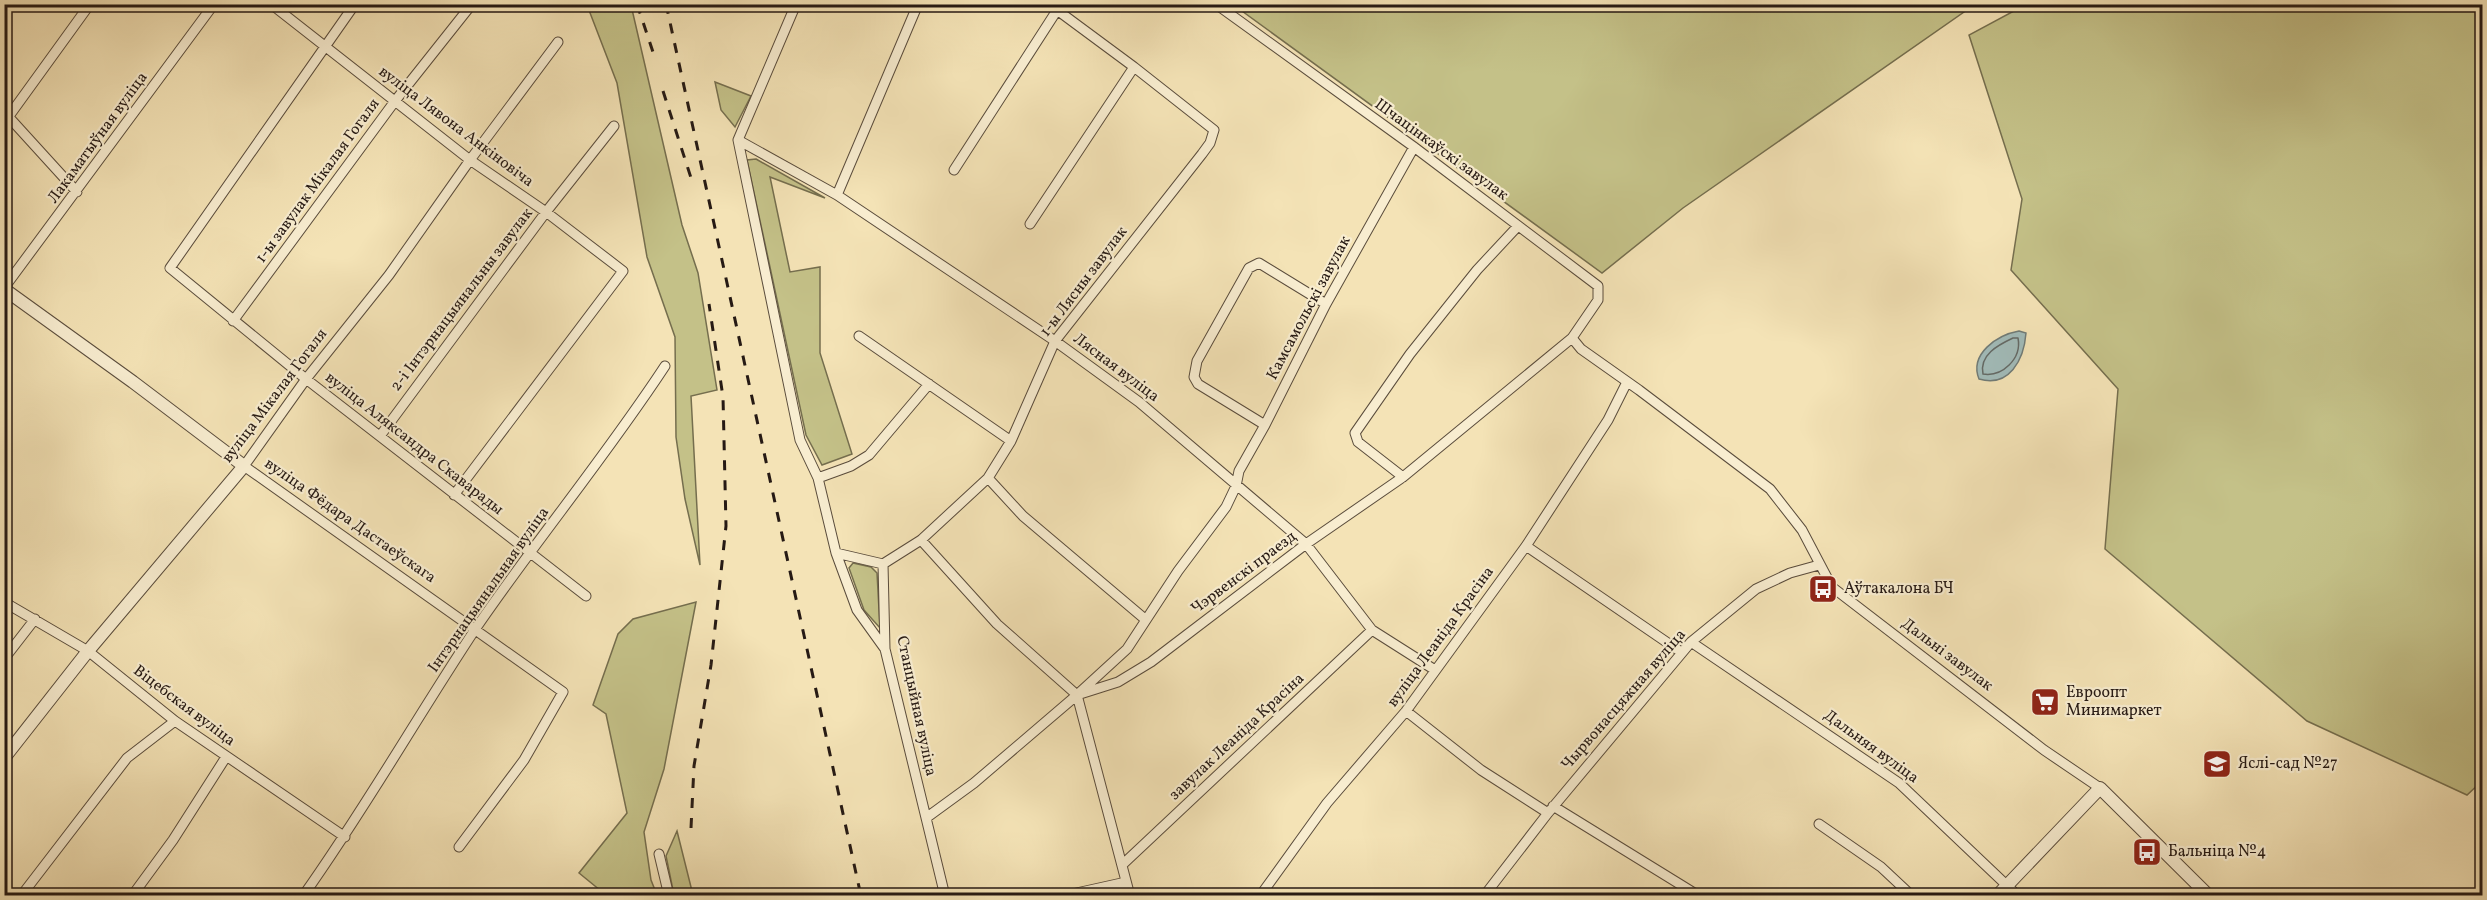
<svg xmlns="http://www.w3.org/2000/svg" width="2487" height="900" viewBox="0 0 2487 900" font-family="Vollkorn,serif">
<rect width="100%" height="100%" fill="#f4e3b6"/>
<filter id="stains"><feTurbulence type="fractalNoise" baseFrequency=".00333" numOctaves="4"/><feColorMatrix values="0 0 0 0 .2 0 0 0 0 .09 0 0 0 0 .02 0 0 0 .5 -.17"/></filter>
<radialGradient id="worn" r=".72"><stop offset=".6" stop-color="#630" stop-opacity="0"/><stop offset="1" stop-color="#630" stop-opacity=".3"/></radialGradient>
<path fill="#c4c188" stroke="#756e4e" stroke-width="1.5" d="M587,5H631L682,225L698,273L717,390L691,396L700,565L685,499L676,437L675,337L647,257L617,83Z
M1236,5V4L1974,5L1683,208L1602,273L1235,6Z
M2025,5H2482V781L2467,795L2307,721L2105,549L2118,389L2011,270L2022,199L1969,35Z
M715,82L751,96L735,127L721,110Z
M756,159L825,198L770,177L790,272L820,267V353L852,454L822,465L806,435L747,160Z
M853,563L871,567L877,573L880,628L864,610L849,568Z
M696,602L664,769L644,832L651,880L657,895H606L579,873L627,813L606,714L593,705L618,634L633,619Z
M677,831L693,895H674L666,856Z"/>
<path fill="#a1bbb9" stroke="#707b77" stroke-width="1.5" d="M2019,331L2026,333C2024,360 2009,388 1979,379C1969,354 1997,335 2019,331Z"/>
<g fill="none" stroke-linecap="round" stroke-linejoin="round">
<path stroke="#646a66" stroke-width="1.5" d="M2013,338H2018C2022,359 2002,377 1983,374C1979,355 1998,345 2013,338Z"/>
<g stroke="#5a4c3c" stroke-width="11">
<path id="minor" d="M271,4L470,160L546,212L623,271L454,495
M355,4L170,268L306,379L586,596
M6,114L77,192
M9,116L90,4
M738,140L837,195L1055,341L1139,402L1306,544L1372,630L1435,670
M738,140L800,440L818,478L836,553L857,610L885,649
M738,140L796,4
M954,170L1061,4
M837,195L918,4
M1030,224L1134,67
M4,288L214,4
M233,321L395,101L472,4
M859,336L1011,441
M1572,338L1581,349L1639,390L1770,489L1802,530L1832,587L2044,750L2100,788
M1265,425L1198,384L1194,377L1197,361L1249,268L1259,263L1326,304
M380,436L546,212L614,126
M1403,477L1358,442L1355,433L1410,354L1477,270L1518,226
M818,478L851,466L869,455L929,384
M988,478L1023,516L1146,620
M921,540L997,624L1077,695
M1526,546L1681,652
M836,553L883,564
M4,602L88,651L175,721L345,837
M1691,642L1899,783L2018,896
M4,659L35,619
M1079,693L1127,649L1178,571L1226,507L1236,486L1239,471L1265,425L1326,304L1414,147
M1077,695L1130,896
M1406,711L1481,770L1548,813
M1553,806L1699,896
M926,818L974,783L1077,695L1118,682L1151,662L1306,544L1403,477L1572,338L1598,300V286L1414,147L1216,4
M1819,824L1881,867L1912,896
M459,847L524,760L563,692L244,466L306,379L389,275L470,160L558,42
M659,854L669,896
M1122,865L1372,630
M21,896L127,758L175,721
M132,896L173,840L226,757
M303,896C365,809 417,717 476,628C537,539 606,456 665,366
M945,896L885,649L883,564L921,540L988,478L1011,441L1055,341L1202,154L1210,143L1214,130L1134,67L1057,10
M1063,896L1126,882
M1260,896L1327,803L1406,711L1526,546L1608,420L1627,382
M1484,896L1548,813L1691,642L1756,589L1790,573L1819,565"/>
</g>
<g stroke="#5a4c3c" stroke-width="14">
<path id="tertiary" d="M4,289L133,382L244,466L88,651L4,758
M1997,896L2100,788L2209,896"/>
</g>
<use href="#minor" stroke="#f8edd0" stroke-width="9"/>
<use href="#tertiary" stroke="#f8edd0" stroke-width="12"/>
<path stroke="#261a14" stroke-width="3" stroke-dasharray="10 10" stroke-linecap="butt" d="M637,4L656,61
M666,4L861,896
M663,91L692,181
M691,828L694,766L711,665L726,526L723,397L709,304"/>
</g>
<defs>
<g id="bus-square" transform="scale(1.5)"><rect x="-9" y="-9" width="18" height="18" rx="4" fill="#8f2418" stroke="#f8edd0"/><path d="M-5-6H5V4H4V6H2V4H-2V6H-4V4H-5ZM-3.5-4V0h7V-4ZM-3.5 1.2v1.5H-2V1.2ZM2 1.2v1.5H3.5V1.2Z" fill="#fff"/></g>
<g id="supermarket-square" transform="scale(1.5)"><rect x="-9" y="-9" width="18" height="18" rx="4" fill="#8f2418" stroke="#f8edd0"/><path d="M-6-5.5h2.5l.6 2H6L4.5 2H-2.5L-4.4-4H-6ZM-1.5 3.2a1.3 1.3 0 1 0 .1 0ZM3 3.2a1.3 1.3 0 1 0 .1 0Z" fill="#fff"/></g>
<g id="school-square" transform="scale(1.5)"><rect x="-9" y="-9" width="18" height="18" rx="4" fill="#8f2418" stroke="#f8edd0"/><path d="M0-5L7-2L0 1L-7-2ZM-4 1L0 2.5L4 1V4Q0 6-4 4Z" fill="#fff"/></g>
</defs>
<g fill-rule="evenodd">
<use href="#bus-square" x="1823" y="589"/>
<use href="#supermarket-square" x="2045" y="702"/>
<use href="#school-square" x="2217" y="764"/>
<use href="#bus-square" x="2147" y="852"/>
</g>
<g text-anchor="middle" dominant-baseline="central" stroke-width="4.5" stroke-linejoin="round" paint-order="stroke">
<g font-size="16" fill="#261a14" stroke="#f8edd0">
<text transform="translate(456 127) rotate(37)">вуліца Лявона Анкіновіча</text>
<text transform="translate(98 138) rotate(-54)">Лакаматыўная вуліца</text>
<text transform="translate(1441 150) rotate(36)">Шчацінкаўскі завулак</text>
<text transform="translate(318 181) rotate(-54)">1-ы завулак Мікалая Гогаля</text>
<text transform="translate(1084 282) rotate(-53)">1-ы Лясны завулак</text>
<text transform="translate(462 300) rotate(-53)">2-і Інтэрнацыянальны завулак</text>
<text transform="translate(1309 308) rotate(-62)">Камсамольскі завулак</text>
<text transform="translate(1116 368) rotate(37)">Лясная вуліца</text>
<text transform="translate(275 396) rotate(-53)">вуліца Мікалая Гогаля</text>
<text transform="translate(414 444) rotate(38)">вуліца Аляксандра Скаварады</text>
<text transform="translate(350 521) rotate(35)">вуліца Фёдара Дастаеўскага</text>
<text transform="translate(1244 573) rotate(-37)">Чэрвенскі праезд</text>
<text transform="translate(489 590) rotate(-55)">Інтэрнацыянальная вуліца</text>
<text transform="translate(1441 637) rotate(-54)">вуліца Леаніда Красіна</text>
<text transform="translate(1947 655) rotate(37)">Дальні завулак</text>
<text transform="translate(1624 700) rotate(-49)">Чырвонасцяжная вуліца</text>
<text transform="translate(184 706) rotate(37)">Віцебская вуліца</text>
<text transform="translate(916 706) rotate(78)">Станцыйная вуліца</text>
<text transform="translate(1237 737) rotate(-43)">завулак Леаніда Красіна</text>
<text transform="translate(1871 747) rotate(36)">Дальняя вуліца</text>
</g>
<g font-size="16" fill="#261a14" stroke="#f8edd0" text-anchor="start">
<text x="1844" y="589">Аўтакалона БЧ</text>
<text x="2066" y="693">Евроопт<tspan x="2066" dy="18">Минимаркет</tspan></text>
<text x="2238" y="764">Яслі-сад №27</text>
<text x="2168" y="852">Бальніца №4</text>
</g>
</g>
<rect width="2487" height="900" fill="none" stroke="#f4e3b6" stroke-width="24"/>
<rect x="6" y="6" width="2475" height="888" fill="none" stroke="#261a14" stroke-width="3"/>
<rect x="12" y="12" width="2463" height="876" fill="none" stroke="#261a14" stroke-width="1.5"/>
<rect width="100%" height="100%" filter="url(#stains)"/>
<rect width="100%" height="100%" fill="url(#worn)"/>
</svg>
